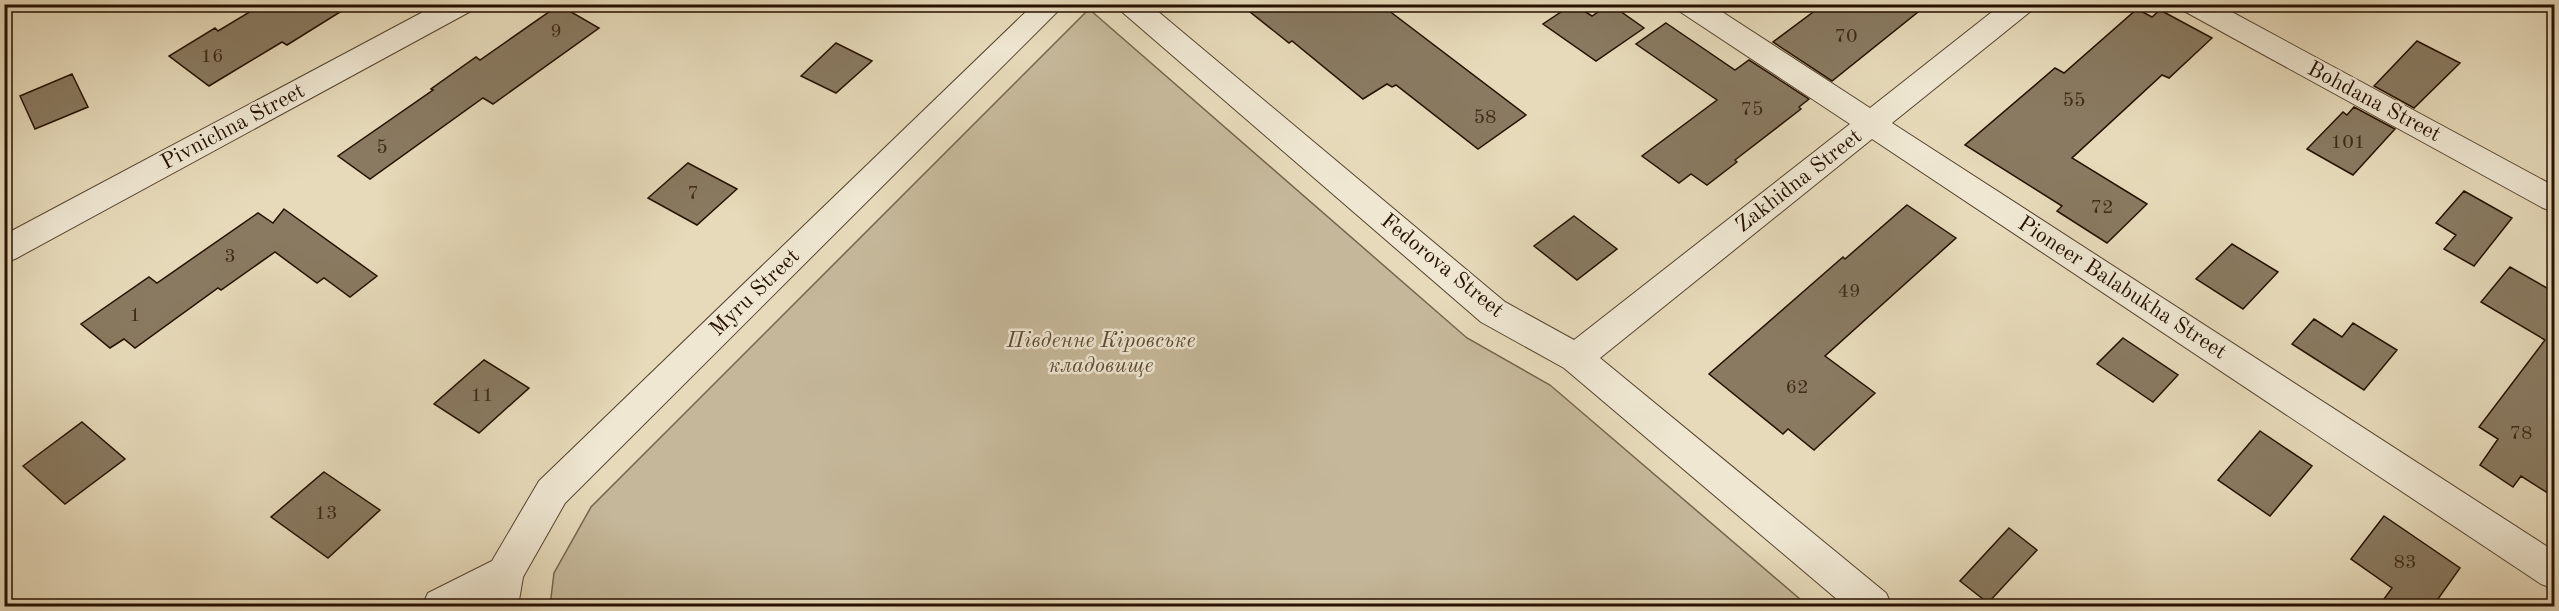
<svg xmlns="http://www.w3.org/2000/svg" width="2559" height="611" viewBox="0 0 2559 611" font-family="'Old Standard TT',serif">
<rect width="100%" height="100%" fill="#e6daba"/>
<filter id="stains"><feTurbulence type="fractalNoise" baseFrequency=".00333" numOctaves="4"/><feColorMatrix values="0 0 0 0 .2 0 0 0 0 .09 0 0 0 0 .02 0 0 0 .5 -.17"/></filter>
<radialGradient id="worn" r=".72"><stop offset=".6" stop-color="#630" stop-opacity="0"/><stop offset="1" stop-color="#630" stop-opacity=".3"/></radialGradient>
<path fill="#c5b89a" stroke="#75644d" stroke-width="1.5" d="M1089,9L1467,338L1550,385L1808,606H550L554,573L591,507Z"/>
<path fill="#897a61" stroke="#251100" stroke-width="1.5" d="M263,4H353L287,45L282,42L209,86L169,56L215,28L218,31Z
M1240,4H1380L1526,115L1478,149L1396,85L1392,87L1387,84L1363,99L1292,41L1289,43Z
M1573,4L1592,16L1610,4L1644,28L1596,61L1543,24Z
M1824,4H1928L1832,81L1773,42Z
M559,5L599,28L493,104L483,98L370,179L338,156L433,90L431,89L476,57L480,60Z
M2137,9L2152,17L2160,10L2212,38L2169,78L2162,75L2072,158L2147,204L2107,243L2057,211L2062,206L1965,145L2055,68L2064,73Z
M1666,23L1735,70L1749,60L1809,99L1799,107L1801,109L1735,160L1737,162L1707,185L1691,174L1679,183L1642,156L1717,100L1636,44Z
M2417,41L2460,63L2414,108L2374,86Z
M836,43L872,61L836,93L801,76Z
M72,74L88,107L35,129L20,96Z
M2354,107L2395,129L2353,175L2307,149L2343,112L2347,115Z
M688,163L737,189L697,225L648,198Z
M2464,191L2512,218L2474,266L2444,249L2456,235L2436,223Z
M1907,205L1956,238L1825,356L1875,393L1814,450L1788,429L1783,434L1709,374L1843,257L1845,259Z
M284,209L377,276L350,297L324,278L317,283L275,252L221,290L218,288L135,348L124,339L110,348L81,324L149,277L157,283L258,213L273,223Z
M1574,216L1617,249L1577,280L1534,246Z
M2232,244L2278,272L2243,309L2196,279Z
M2510,267L2554,292V497L2521,476L2513,487L2480,465L2498,439L2479,427L2545,340L2481,302Z
M2314,319L2342,337L2353,323L2397,350L2364,390L2292,344Z
M2123,338L2178,375L2153,402L2097,364Z
M484,360L529,388L479,433L434,404Z
M82,422L125,459L65,504L23,466Z
M2260,431L2312,466L2270,516L2218,480Z
M324,472L380,510L328,558L271,517Z
M2384,516L2460,568L2433,606H2379L2392,588L2351,559Z
M2009,528L2037,550L1988,603L1960,581Z"/>
<g fill="none" stroke-linecap="round" stroke-linejoin="round">
<g stroke="#55432e" stroke-width="2">
<path id="minor" d="M438,4H475L471,11L15,259L4,262V235Z
M1034,4H1065L565,503L523,577L518,606H422L428,593L492,561L539,481Z
M1117,4H1149L1505,302L1574,340L1850,124L1679,11L1675,4H1710L1870,108L2002,4H2035L2031,11L1892,123L2554,551V589L2541,584L1872,139L1600,358L1886,593L1892,606H1845L1564,368L1481,322L1121,11Z
M2180,4H2217L2554,186V212L2543,208L2184,11Z"/>
</g>
<use href="#minor" fill="#efe7d2" fill-rule="evenodd"/>
</g>
<g text-anchor="middle" dominant-baseline="central" stroke-width="5" stroke-linejoin="round" paint-order="stroke">
<g font-size="20" fill="#3e2b18">
<text x="556" y="32">9</text>
<text x="1846" y="37">70</text>
<text x="212" y="57">16</text>
<text x="2074" y="101">55</text>
<text x="1752" y="110">75</text>
<text x="1485" y="118">58</text>
<text x="2348" y="143">101</text>
<text x="382" y="148">5</text>
<text x="693" y="194">7</text>
<text x="2102" y="208">72</text>
<text x="230" y="257">3</text>
<text x="1849" y="292">49</text>
<text x="135" y="316">1</text>
<text x="1797" y="388">62</text>
<text x="482" y="396">11</text>
<text x="2521" y="434">78</text>
<text x="326" y="514">13</text>
<text x="2405" y="563">83</text>
</g>
<g font-size="22" fill="#251100" stroke="#efe7d2">
<text transform="translate(2374 102) rotate(28)">Bohdana Street</text>
<text transform="translate(233 127) rotate(-28)">Pivnichna Street</text>
<text transform="translate(1799 181) rotate(-38)">Zakhidna Street</text>
<text transform="translate(1442 266) rotate(39)">Fedorova Street</text>
<text transform="translate(2122 288) rotate(33)">Pioneer Balabukha Street</text>
<text transform="translate(755 293) rotate(-44)">Myru Street</text>
</g>
<g font-size="22" font-style="italic" fill="#5d4b36" stroke="#efe7d2">
<text x="1101" y="341">Південне Кіровське<tspan x="1101" dy="25">кладовище</tspan></text>
</g>
</g>
<rect width="2559" height="611" fill="none" stroke="#e6daba" stroke-width="24"/>
<rect x="6" y="6" width="2547" height="599" fill="none" stroke="#251100" stroke-width="3"/>
<rect x="12" y="12" width="2535" height="587" fill="none" stroke="#251100" stroke-width="1.5"/>
<rect width="100%" height="100%" filter="url(#stains)"/>
<rect width="100%" height="100%" fill="url(#worn)"/>
</svg>
